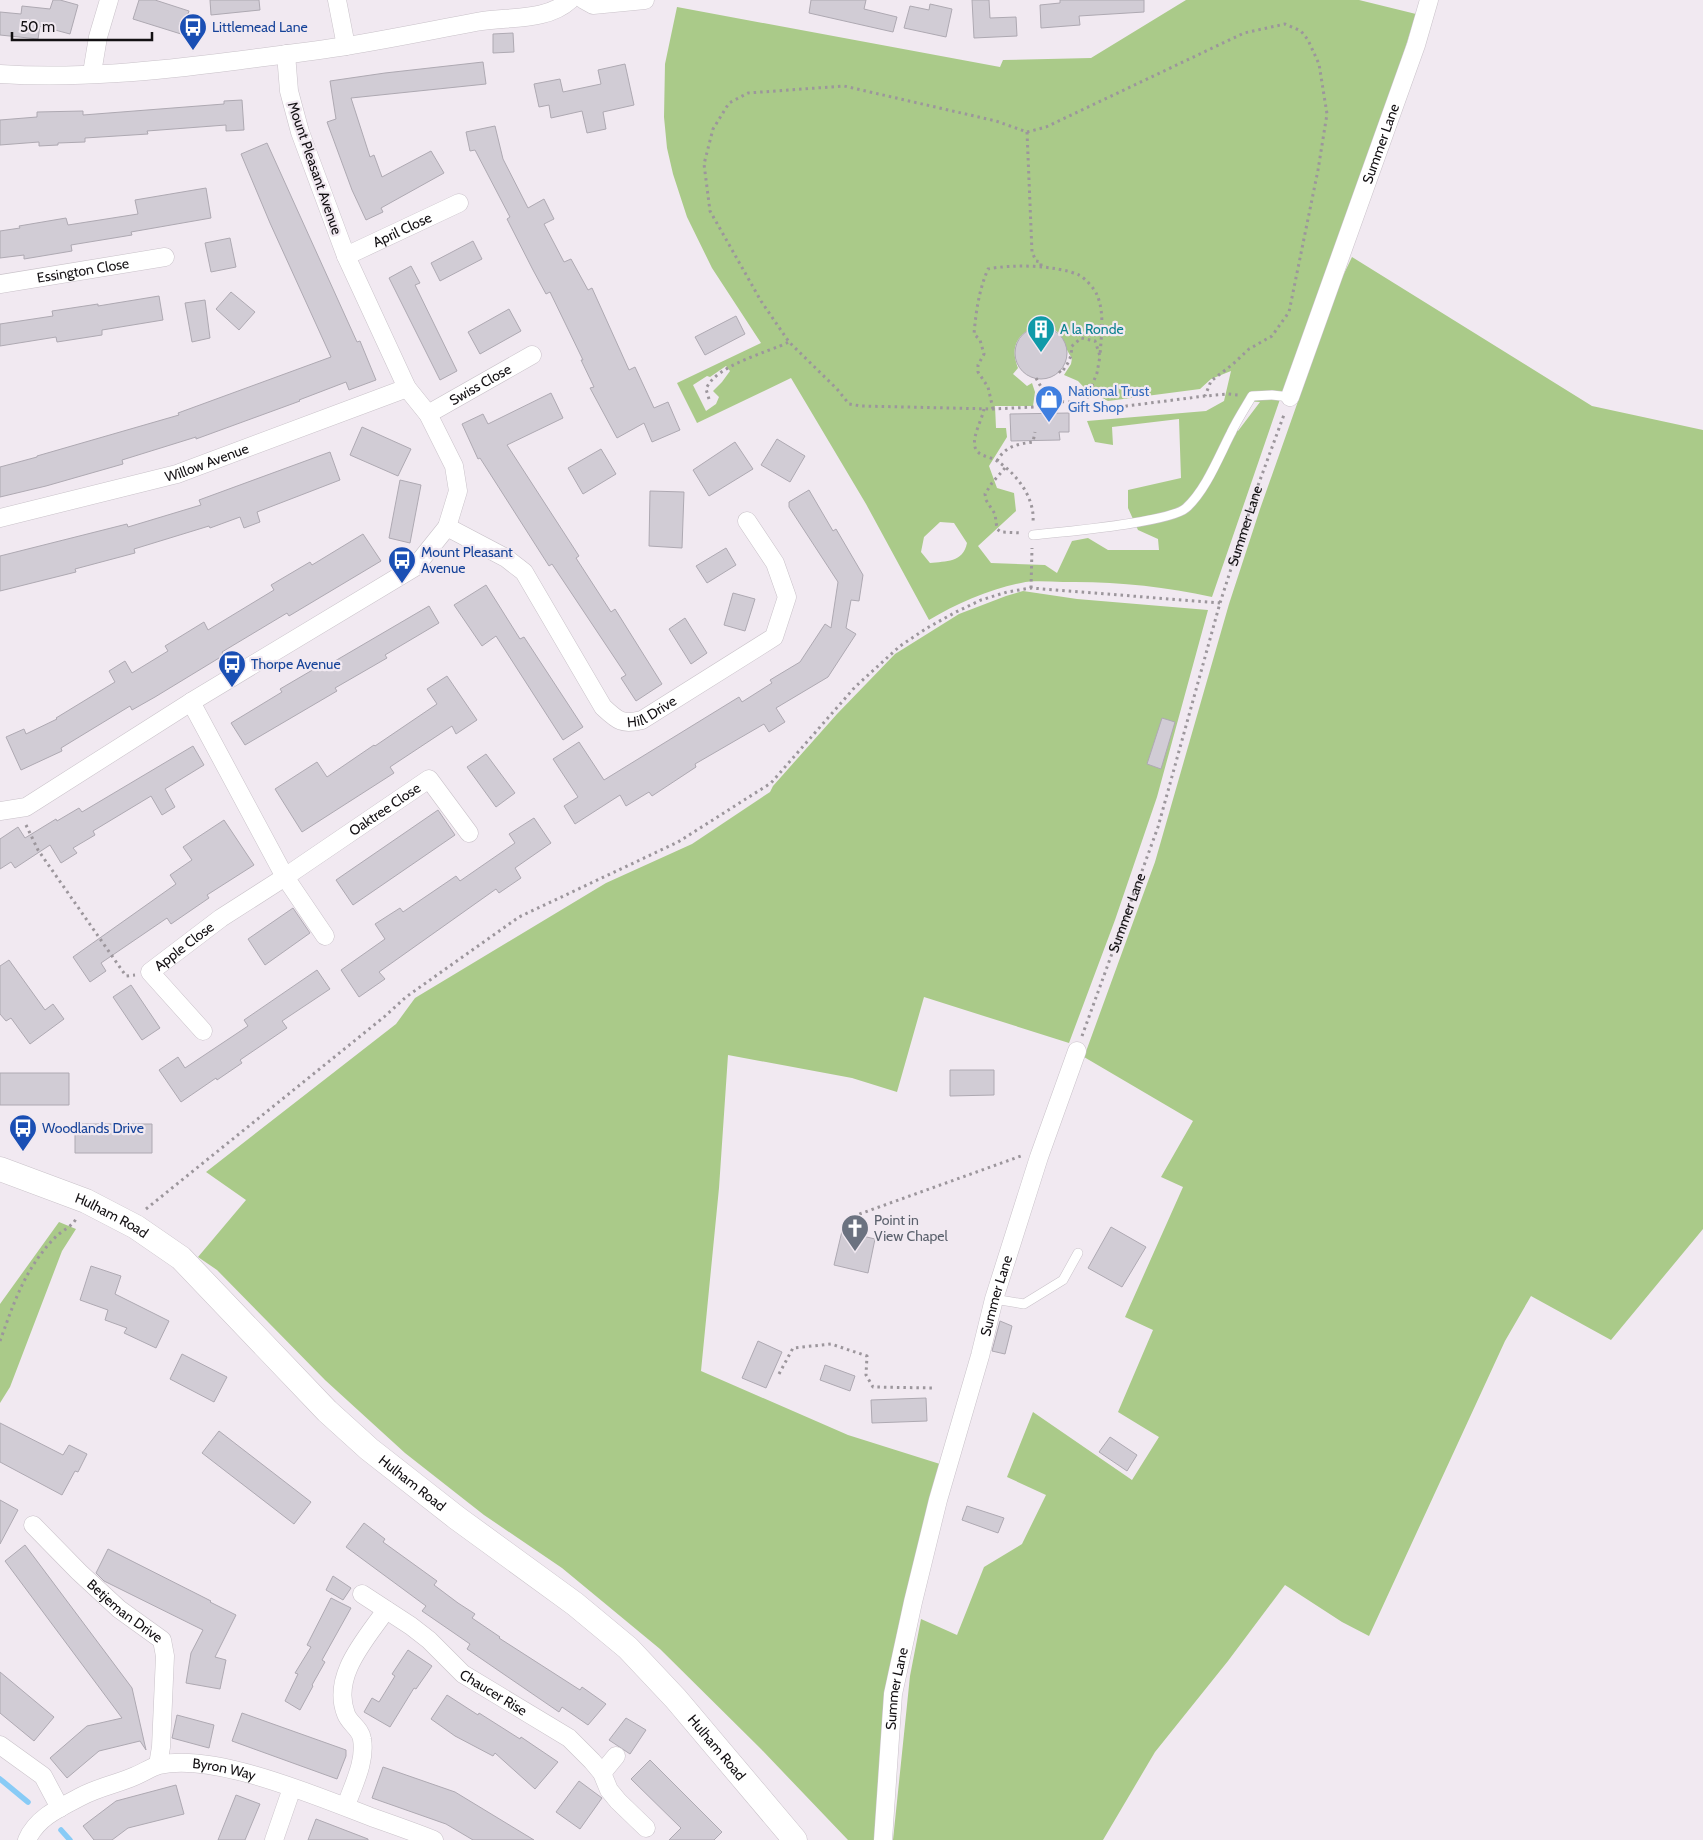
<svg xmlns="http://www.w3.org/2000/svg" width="1703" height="1840" viewBox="0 0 1703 1840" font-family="Cabin,sans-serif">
<rect width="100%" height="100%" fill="#f1e9f1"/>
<path fill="#aaca89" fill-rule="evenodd" d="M1186,0H1359L1416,14L1383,118L1288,376L1212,597C1163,586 1113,581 1063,582C1049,582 1035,580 1021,583C990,589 956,604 929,620L866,504L791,378L697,423L677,383L761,343L712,268L687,217L673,174L667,148L664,117L665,64L677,7L1000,67L1003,60L1091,58ZM1036,326C1066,327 1059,340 1072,358L1071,364L1064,375L1078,381L1093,397H1100L1108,401L1200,389L1211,379L1231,371L1224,401L1206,411L1087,421L1095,442L1113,445L1112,427L1179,419L1181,478L1128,490V508L1138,530L1158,539L1159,550H1108L1088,538L1072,541L1057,573L1045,565L991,563L978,546L1016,511L1014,493L997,488L989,466L1007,437L1006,428H996L995,406H1033L1035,392L1032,383L1027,386L1013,374L1018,368C1010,348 1016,335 1036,326ZM726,366L730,371L722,382L713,391L719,397L716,404L706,411L693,385L707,376L710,377ZM1245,401L1260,402L1238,431L1231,428ZM940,522L954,523L967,543C963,563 946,561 930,563L921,552L924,537Z
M1352,257L1592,406L1703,430V1229L1611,1340L1531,1296L1505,1341L1369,1636L1342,1622L1285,1585L1228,1661L1155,1752L1103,1840H893L910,1676L921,1619L957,1635L984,1567L1022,1544L1046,1495L1007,1477L1033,1412L1132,1480L1159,1437L1118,1412L1153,1330L1125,1317L1183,1187L1161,1177L1193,1121L1084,1057L1155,862L1229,604L1260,509L1340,282Z
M1023,591L1077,599L1208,610L1157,797L1115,920L1069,1043L924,997L897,1092L852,1078L728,1055L719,1188L701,1371L848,1435L940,1464C920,1543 895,1623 885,1704C880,1749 881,1795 874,1840H848L761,1749L660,1649L562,1568L484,1515L405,1453L325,1380L217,1270L198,1257L246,1200L206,1172L396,1024L415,998L606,883L692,844L770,792L773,786L837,714L895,654L959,614L1006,596Z
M59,1222L76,1229L62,1251L10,1387L0,1403V1304Z"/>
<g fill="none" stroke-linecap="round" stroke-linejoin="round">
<path stroke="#88cbf6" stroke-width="5.5" d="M0,1779L28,1802
M61,1830L70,1840"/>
</g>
<path fill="#d1ccd5" stroke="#aea9b2" d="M53,0H60L78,5L70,34L40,26L38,39L0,35V12L21,14L22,6L50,9Z
M139,0H155L189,11L181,34L133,19Z
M210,0H259L260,10L211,15Z
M811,0H866L864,9L897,17L893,32L809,13Z
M972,0H989L990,18L1016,17L1017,36L974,38Z
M1060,0H1144V12L1079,16L1080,25L1041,28L1040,5L1060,3Z
M930,4L952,9L946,37L904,28L910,6L929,10Z
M513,33L514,52L493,53V34Z
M483,62L486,84L351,98L370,157L374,155L382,177L431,151L444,173L381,208L383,212L366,220L352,190L327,122L336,119L330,81L385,73Z
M625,64L634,105L603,112L606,129L587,133L582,111L551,118L549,105L539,107L534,84L560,79L563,92L601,84L598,70Z
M242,100L244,130L226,131V125L147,131L148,134L85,138V142L58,143V145L39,146V142L0,145V120L37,117V112L83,111V115L224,104V101Z
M495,126L503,159L528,208L544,199L554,219L544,224L564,262L571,259L588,290L592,288L629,370L635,367L654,408L668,402L680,430L652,442L644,423L617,438L590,388L594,387L581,360H583L550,292L546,294L533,270L507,219L510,217L475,150L470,151L466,132Z
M267,143L357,342L360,341L376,380L349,390L346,382L299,400L300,401L196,439V437L122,460L123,464L46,486L0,497V467L37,457V456L179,415L178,413L331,357L270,223L241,154Z
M206,188L211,218L131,232L132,235L71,245L72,251L24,259V255L0,258V231L20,228L19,226L66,218L68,225L138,214L135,200Z
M230,238L236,267L211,272L205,243Z
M473,241L482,259L440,281L431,263Z
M411,266L420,283L415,285L457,371L440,380L389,278Z
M231,292L255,312L239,330L216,309Z
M159,296L163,320L102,330V335L57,342L56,337L0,346V324L53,316L52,311L98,304V306Z
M205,300L210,338L192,342L185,303Z
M509,309L521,331L480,354L468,332Z
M736,316L745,334L705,355L695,337Z
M1015 353a26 26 0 1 1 52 0a26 26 0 1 1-52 0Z
M551,393L563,418L507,445L579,556L576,558L611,612L615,609L662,684L636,701L621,678L626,675L552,564L549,566L480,458L478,459L462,424L483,414L488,424Z
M1069,413V432H1059L1060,440L1011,441L1010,414Z
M362,427L411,449L398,476L350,455Z
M777,439L805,456L790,482L761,465Z
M735,442L753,469L709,496L693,470Z
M601,449L616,474L583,494L568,468Z
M330,452L340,480L257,512L260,522L244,528L240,517L210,528L209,526L134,549L135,553L75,569L76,572L0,591V556L127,524L128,527L201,505L199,500Z
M400,480L421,485L410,543L389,538Z
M809,490L833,531L836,529L863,575L859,601L851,600L846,628L856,634L828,677L776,708L785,722L769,732L764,724L695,764L696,767L652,796L649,792L626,806L620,795L575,824L564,806L578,797L553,759L579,742L604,780L739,697L742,702L772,683L770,680L800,662L825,624L831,628L838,582L789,507V502Z
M650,491L684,492L682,548L649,546Z
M363,534L381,561L289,616L287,613L222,652L224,655L155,697L132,710L130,706L61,748L62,751L21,770L6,737L24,729L26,734L57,719L56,718L115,682L109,671L125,661L132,673L168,651L165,646L204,622L208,630L274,590L271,585L310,562L312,565Z
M726,548L736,565L707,583L696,566Z
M486,585L520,639L524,637L583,727L563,740L496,636L482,646L454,605Z
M733,593L755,599L745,631L724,625Z
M429,606L439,623L385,655L387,658L335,688L337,691L245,745L231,723L282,692L280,689L321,665L323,668Z
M685,618L707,653L691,664L669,629Z
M447,676L477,720L456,734L452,726L390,767L394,773L302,832L275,789L317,762L327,777L374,745L375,746L437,704L427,689Z
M1162,718L1175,722L1161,769L1147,764Z
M193,746L204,765L165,789L175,807L162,815L151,796L93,831L95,835L73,848L77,853L61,863L50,845L15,868L11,862L0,869V839L18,827L25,838L56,819L57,821L79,808L82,812Z
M486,754L515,793L496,807L467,767Z
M438,810L455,835L353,905L336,880Z
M534,818L551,843L515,868L521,878L499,893L496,889L379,972L385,979L359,997L341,970L385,939L375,924L400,908L403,912L456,876L460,881L515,843L509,834Z
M224,820L254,865L207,895L209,898L171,924L167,918L101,963L106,971L90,982L73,957L176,884L170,875L192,860L183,847Z
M293,908L310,933L265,965L248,939Z
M9,960L45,1010L53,1004L64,1019L30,1044L11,1018L6,1021L0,1014V966Z
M317,970L330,989L282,1021L287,1028L240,1060L242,1063L217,1080L216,1078L181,1102L159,1070L178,1057L185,1068L248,1026L244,1020Z
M131,985L160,1028L142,1040L113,997Z
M950,1070H994V1095L950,1096Z
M0,1073H69V1105H0Z
M75,1124H152V1153H75Z
M1111,1227L1146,1247L1122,1287L1088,1268Z
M842,1231L875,1239L868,1273L834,1265Z
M91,1266L121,1276L115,1294L169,1321L156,1348L124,1333L127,1328L105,1320L108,1310L80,1300Z
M1000,1321L1012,1326L1005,1354L992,1351Z
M758,1341L782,1352L766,1388L742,1378Z
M182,1354L227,1377L214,1402L170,1379Z
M825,1365L855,1376L850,1391L820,1380Z
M926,1398L927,1421L872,1423L871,1400Z
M0,1423L63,1455L69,1445L87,1454L78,1472L75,1471L62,1495L0,1462Z
M219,1431L311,1502L294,1524L202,1453Z
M1110,1437L1137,1455L1127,1471L1099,1452Z
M0,1500L18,1510L0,1544Z
M967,1506L1004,1518L998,1533L962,1520Z
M364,1523L385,1539L383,1542L437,1581L434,1585L458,1603L475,1614L472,1618L500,1637L499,1638L580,1690L582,1687L606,1704L588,1725L562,1707L559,1712L467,1649L470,1644L422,1611L426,1606L346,1547Z
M25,1545L132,1688L146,1750L140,1741L99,1751L67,1778L50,1758L87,1726L122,1718L5,1561Z
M108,1549L211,1601L210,1602L236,1615L215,1657L226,1660L220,1689L186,1683L191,1653L203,1630L104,1581L96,1573Z
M333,1576L351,1588L343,1600L326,1590Z
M331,1598L351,1608L322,1660L325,1662L312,1685L313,1686L300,1710L285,1701L298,1674L295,1673L311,1647L307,1645Z
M408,1650L432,1666L416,1689L414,1688L390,1727L364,1712L372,1698L379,1702L395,1676L392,1674Z
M0,1672L54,1717L34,1741L0,1713Z
M447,1695L478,1715L479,1713L520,1739L521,1737L558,1762L535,1789L495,1753L493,1756L455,1736L431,1719Z
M242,1713L346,1750V1756L337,1779L232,1741Z
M177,1715L214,1725L209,1748L172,1738Z
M626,1718L646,1730L630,1754L609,1740Z
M650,1760L722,1832L714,1840H669L681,1828L631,1779Z
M383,1767L455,1792L534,1840H473L446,1824L372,1798Z
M579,1781L602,1798L580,1829L556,1812Z
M176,1785L184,1814L128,1828L112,1840H94L83,1826L116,1801Z
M236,1795L260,1804L245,1840H218Z
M316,1819L368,1839V1840H308Z"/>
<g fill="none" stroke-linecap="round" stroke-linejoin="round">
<g stroke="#c9c2c9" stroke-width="10">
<path id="lane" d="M1033,535C1060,532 1169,523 1186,508C1206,490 1219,456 1231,433C1237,420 1245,408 1252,396L1272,395L1290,397
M994,1299L1024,1304L1063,1280L1078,1253"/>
</g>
<g stroke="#c9c2c9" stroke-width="19">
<g id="street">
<path d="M337,0L346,46"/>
<path d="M584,0L593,5L645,0"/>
<path d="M92,73L98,37L109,0"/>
<path d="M0,74C78,79 157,71 234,61C271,56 309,52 346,46C390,39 433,30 476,22C507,16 546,22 570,0"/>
<path id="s2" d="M346,256L459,203"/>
<path id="s3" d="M0,284L165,257"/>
<path id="s4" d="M1290,397L1416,45L1429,0"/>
<path id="s5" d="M428,414L532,355"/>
<path id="s6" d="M0,518L177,474L407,388"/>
<path id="s7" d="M447,527L506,558L524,572L603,707C618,721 622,725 642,720L774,637L787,597L775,563L747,521"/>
<path d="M191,702L285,877L325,936"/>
<path d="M0,811L26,807L191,702L415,567L447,527L458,491L454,466L428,414L407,388L346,256L300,132L289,91L286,54"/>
<path id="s8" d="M203,1031L150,972L221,918L285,877L429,779L469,833"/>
<path id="s9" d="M33,1525L79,1572L119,1609L162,1640L165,1656L161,1747L158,1765"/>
<path id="s10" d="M362,1594L411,1626L429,1640L463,1674L569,1738L592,1761L602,1773L609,1790L618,1801L646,1828"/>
<path d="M0,1745L43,1776L60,1808"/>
<path d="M602,1773L616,1756"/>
<path d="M346,1806C353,1785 366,1762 362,1739C361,1729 349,1723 346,1714C331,1676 366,1639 386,1610"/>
<path id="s11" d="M27,1840C37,1817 61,1807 82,1796C99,1787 117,1784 135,1776C143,1773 151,1767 159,1765C215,1752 321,1798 374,1818C394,1825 414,1832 434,1840"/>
<path d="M274,1840L292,1788"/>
<path id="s12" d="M883,1840L893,1694L913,1602L938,1500L980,1356L994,1299L1039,1157L1077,1051"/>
</g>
</g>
<g stroke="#c9c2c9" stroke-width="25">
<g id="secondary">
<path id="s13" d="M0,1169L86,1201L136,1227L181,1258L327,1411L369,1449L457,1518L575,1604L628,1648L676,1699L795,1840"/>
</g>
</g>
<g stroke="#9c969c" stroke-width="3" stroke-dasharray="2.5 4" stroke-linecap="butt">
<path d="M1027,132L1046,127L1244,33L1285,24L1301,31L1308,40L1319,64L1327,114L1318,170L1289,312L1272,336L1249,349L1233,364L1211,381L1205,396"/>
<path d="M1041,266V262L1036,261L1032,252L1027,132L996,121L844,86L748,93L729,103L713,129L704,164L710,211L761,301L789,342L837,389L849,404L861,406L993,409L1034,407L1049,401L1051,413"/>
<path d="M1059,371L1061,373C1067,365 1073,357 1071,347L1081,338L1095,341L1100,356L1097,373L1085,403"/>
<path d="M1036,378L1049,401L1085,403L1103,409L1205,396L1228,394L1238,395"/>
<path d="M709,399L706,389C716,365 766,353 789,342"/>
<path d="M984,409C982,420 972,436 975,447C978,457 990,456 997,461C1017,474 1035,498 1033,522"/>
<path d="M993,409L988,387L978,372V365L984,354L980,340L974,334C976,311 979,290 988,269C1012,264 1056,265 1079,275C1085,278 1095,289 1097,295C1105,313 1101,337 1100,356"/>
<path d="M997,461C1005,446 1018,444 1033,442L1035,432"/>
<path d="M1005,468L992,483L985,494L986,500L995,514L997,529L1001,532L1022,533"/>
<path d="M1031,588L1032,548"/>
<path d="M26,825L38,850L126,976L135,975"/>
<path id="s1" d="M1082,1036L1158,827L1220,603L1256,491L1285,412"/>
<path d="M146,1209L384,1017L406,997L519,917L678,842L771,783L855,687L900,646L927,628L956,612L981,600L1007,592L1031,588L1220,603"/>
<path d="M847,1228L854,1216L1021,1156"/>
<path d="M0,1341C11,1311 21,1280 41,1254C46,1247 52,1240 59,1234C65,1229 72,1226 76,1219"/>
<path d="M779,1374L793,1348L831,1344L867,1356L866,1375L873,1387L935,1388"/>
</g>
<use href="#lane" stroke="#fff" stroke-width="9"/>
<use href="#street" stroke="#fff" stroke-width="18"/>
<use href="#secondary" stroke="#fff" stroke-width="24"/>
</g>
<defs>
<g id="bus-pin" transform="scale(1.4375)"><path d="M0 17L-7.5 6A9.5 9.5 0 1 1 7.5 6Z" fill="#1a4fb4" stroke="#f1e9f1"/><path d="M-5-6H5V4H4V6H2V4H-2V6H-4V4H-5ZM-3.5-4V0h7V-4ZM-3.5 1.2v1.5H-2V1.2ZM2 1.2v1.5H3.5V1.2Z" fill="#fff"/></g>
<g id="building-pin" transform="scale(1.4375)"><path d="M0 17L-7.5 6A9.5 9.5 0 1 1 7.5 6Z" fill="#0f9aa8" stroke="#f1e9f1"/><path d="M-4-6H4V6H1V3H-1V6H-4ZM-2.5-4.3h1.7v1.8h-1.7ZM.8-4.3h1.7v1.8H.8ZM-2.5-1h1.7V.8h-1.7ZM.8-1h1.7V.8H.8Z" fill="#fff"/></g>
<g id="shop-pin" transform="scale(1.4375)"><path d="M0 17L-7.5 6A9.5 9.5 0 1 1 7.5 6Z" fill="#3f7fe0" stroke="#f1e9f1"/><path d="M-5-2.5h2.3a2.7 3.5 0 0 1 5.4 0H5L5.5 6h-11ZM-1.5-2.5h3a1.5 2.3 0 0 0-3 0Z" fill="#fff"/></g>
<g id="church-pin" transform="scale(1.4375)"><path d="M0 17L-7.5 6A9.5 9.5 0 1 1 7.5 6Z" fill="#6b7280" stroke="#f1e9f1"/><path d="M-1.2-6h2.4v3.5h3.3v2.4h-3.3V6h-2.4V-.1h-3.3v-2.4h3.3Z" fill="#fff"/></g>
</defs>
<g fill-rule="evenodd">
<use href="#bus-pin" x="193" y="27"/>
<use href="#building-pin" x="1041" y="329"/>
<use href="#shop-pin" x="1049" y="399"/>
<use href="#bus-pin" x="402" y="560"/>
<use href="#bus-pin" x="232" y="664"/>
<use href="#bus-pin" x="23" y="1128"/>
<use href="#church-pin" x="855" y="1228"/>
</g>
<g text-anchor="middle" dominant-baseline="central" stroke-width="4.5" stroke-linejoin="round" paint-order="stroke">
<g font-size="14" fill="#164399" stroke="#f1e9f1" text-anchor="start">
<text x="212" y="27">Littlemead Lane</text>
<text x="421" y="552">Mount Pleasant<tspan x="421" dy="16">Avenue</tspan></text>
<text x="251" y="664">Thorpe Avenue</text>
<text x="42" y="1128">Woodlands Drive</text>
</g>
<g font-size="14" fill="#131013" stroke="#f1e9f1">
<text stroke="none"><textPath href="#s4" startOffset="269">Summer Lane</textPath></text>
<text transform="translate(315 168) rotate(71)">Mount Pleasant Avenue</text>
<text stroke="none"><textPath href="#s2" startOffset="62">April Close</textPath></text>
<text stroke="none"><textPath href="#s3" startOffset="84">Essington Close</textPath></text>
<text stroke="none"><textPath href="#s5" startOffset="60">Swiss Close</textPath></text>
<text stroke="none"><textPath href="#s6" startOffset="214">Willow Avenue</textPath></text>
<text stroke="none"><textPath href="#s1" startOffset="536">Summer Lane</textPath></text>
<text stroke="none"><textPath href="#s7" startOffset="302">Hill Drive</textPath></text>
<text stroke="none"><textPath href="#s8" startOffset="365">Oaktree Close</textPath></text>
<text stroke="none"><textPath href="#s1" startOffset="131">Summer Lane</textPath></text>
<text stroke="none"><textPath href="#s8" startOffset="122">Apple Close</textPath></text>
<text stroke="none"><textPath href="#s13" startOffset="121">Hulham Road</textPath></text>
<text stroke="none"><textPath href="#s12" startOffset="558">Summer Lane</textPath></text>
<text stroke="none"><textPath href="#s13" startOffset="526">Hulham Road</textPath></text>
<text stroke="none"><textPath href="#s9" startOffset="126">Betjeman Drive</textPath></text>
<text stroke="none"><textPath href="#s12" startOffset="152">Summer Lane</textPath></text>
<text stroke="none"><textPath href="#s10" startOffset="165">Chaucer Rise</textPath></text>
<text stroke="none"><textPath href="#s13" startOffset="931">Hulham Road</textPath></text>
<text stroke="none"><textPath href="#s11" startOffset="221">Byron Way</textPath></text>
</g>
<g font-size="14" fill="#0d838f" stroke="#f1e9f1" text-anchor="start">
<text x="1060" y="329">A la Ronde</text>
</g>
<g font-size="14" fill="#366cbe" stroke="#f1e9f1" text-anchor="start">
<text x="1068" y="391">National Trust<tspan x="1068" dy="16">Gift Shop</tspan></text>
</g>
<g font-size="14" fill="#5b616d" stroke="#f1e9f1" text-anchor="start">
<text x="874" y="1220">Point in<tspan x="874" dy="16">View Chapel</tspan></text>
</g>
</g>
<path d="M12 32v8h140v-8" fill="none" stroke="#131013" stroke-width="2.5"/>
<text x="20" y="32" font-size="15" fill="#131013" stroke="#f1e9f1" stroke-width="4" paint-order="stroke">50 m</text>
</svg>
